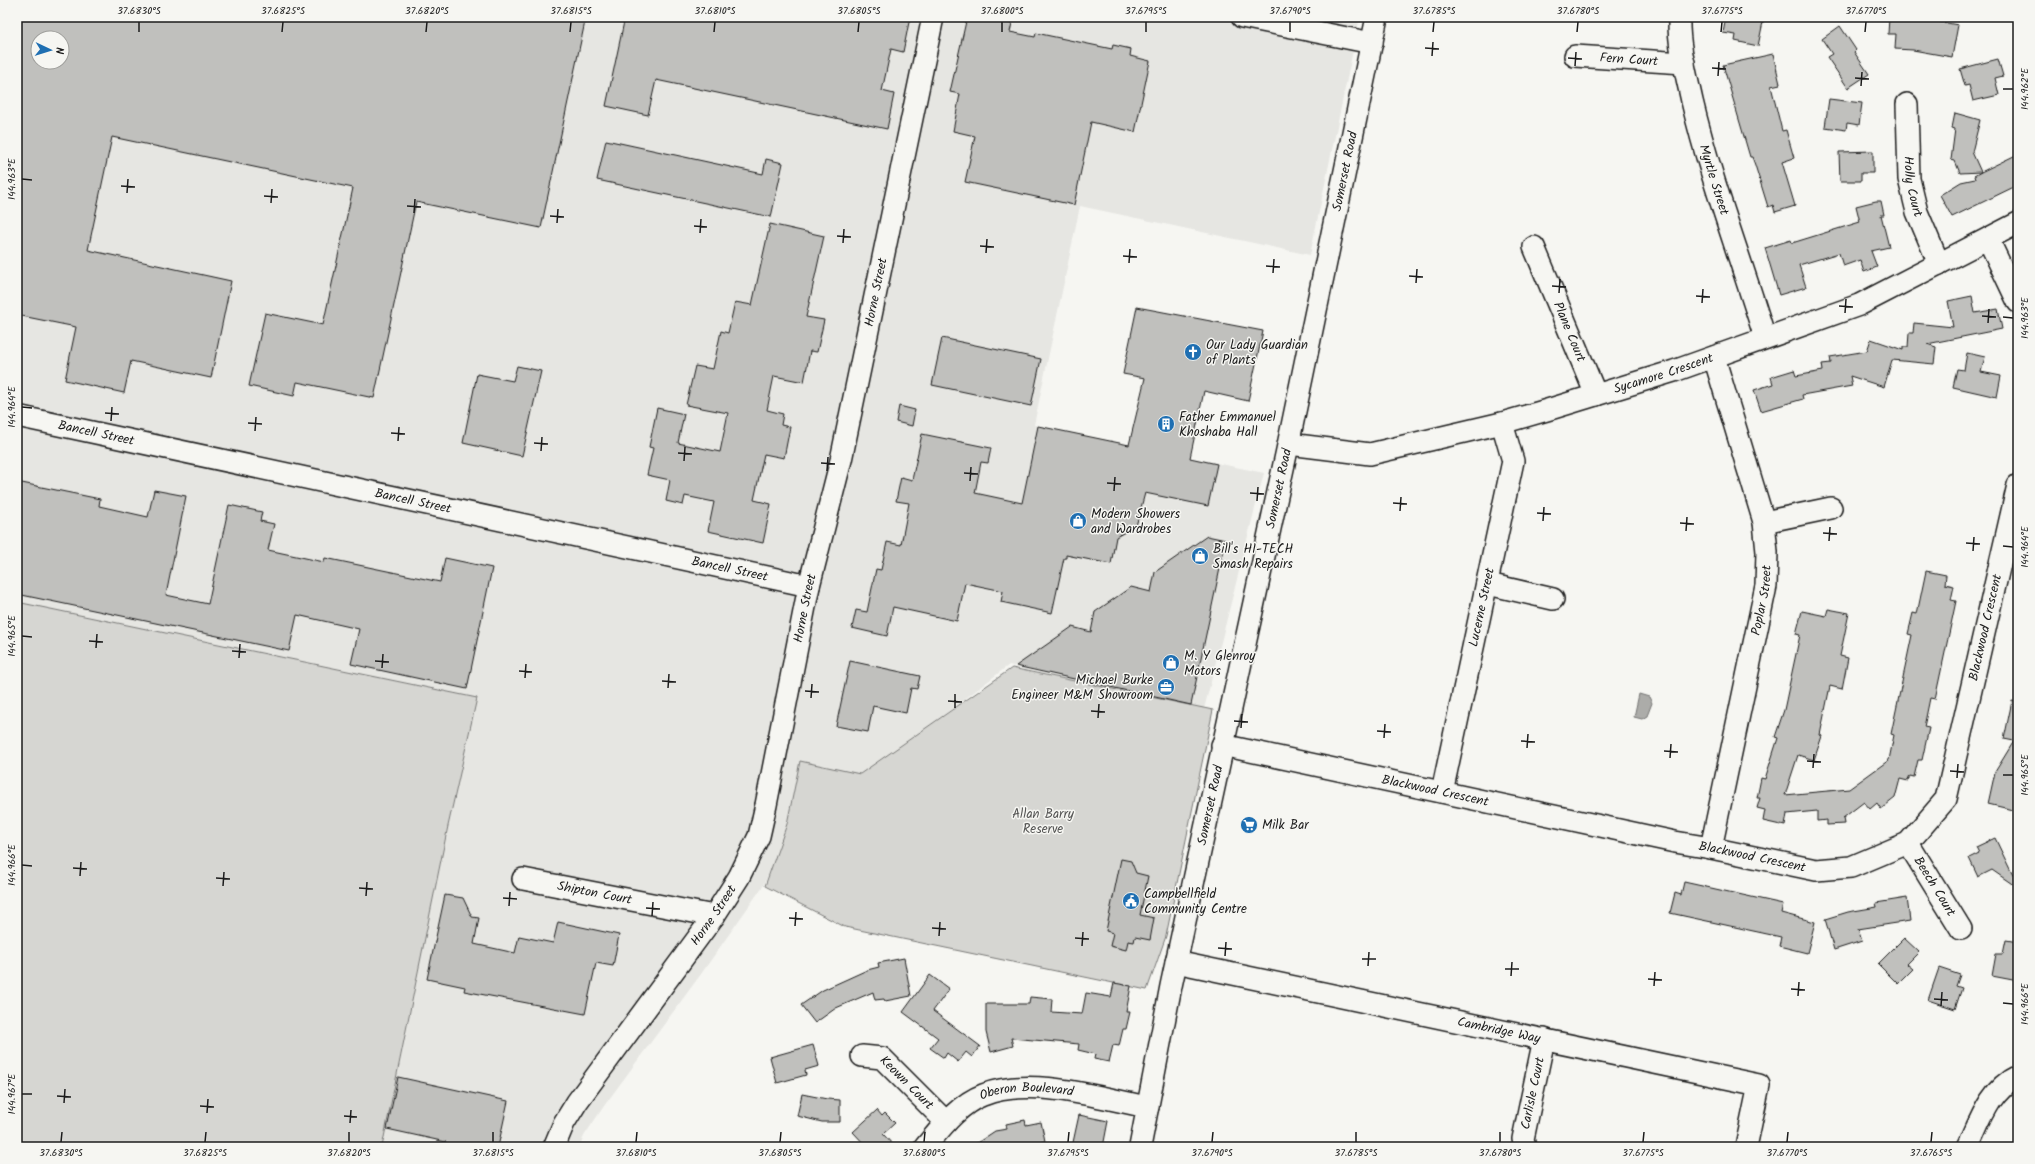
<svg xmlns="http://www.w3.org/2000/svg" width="2035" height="1164" viewBox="0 0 2035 1164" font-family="Kalam,sans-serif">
<rect width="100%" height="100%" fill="#f6f6f2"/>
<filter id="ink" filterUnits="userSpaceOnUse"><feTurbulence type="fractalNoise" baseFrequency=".025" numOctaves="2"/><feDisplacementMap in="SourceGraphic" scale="8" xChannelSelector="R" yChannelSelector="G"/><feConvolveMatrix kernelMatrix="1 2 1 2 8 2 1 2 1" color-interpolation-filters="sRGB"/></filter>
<g filter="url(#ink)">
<path fill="#e6e6e2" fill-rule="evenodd" d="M17,17H1360L1310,255L1080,206L1034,425L1264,473L1204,709L1009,665L860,780L800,762L784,837L777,858L763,886L701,974L604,1106L584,1136L579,1147H382L448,826L477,698L17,602ZM38,38H62V62H38Z"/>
<path fill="#d6d6d2" stroke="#797977" d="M17,602L477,698L448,826L382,1147H17Z
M1012,668L1213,710L1166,936L1147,990L845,927L765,886L787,824L800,761L860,774Z"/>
<path fill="#acaca9" stroke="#727271" d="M1639,694L1649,697L1652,703L1647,716L1642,719L1634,717Z"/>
<path fill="#c0c0bd" stroke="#1c1c1c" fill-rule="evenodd" d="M17,17H586L541,228L416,202L374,398L297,382L294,396L249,386L265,313L323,325L353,188L112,137L88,250L231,281L211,378L131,361L124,393L65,380L76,327L17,315ZM38,38H62V62H38Z
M625,17H910L903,52L891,49L882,91L894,94L887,129L656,80L648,115L606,106Z
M967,17H999V21L1012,23L1010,32L1035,37L1036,33L1112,49L1113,45L1131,49L1130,56L1150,61L1135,132L1091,122L1074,205L965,182L975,136L953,131L960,94L950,92Z
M1726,17H1764L1758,46L1735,41L1736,35L1723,33Z
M1889,17H1915L1958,25L1952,57L1913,50L1895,49L1896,34H1888Z
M1840,26L1856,50L1854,52L1869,74L1848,88L1827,57L1832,54L1822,39Z
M1773,54L1780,84L1771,86L1782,131L1786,130L1794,158L1782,162L1795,206L1775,212L1773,205L1768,207L1755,165L1752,157H1750L1723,65Z
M1998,59L2003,76L1995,78L1999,95L1973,101L1969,85L1965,86L1960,69Z
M1829,99L1862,103L1859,125L1847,123L1846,130L1825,127Z
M1955,113L1980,120L1972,152L1981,172L2018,154V185L1952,217L1940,195L1961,182L1975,179L1974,176L1981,172L1960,173L1955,161L1951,160L1955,129L1952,128Z
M606,140L763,174L766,159L783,163L771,217L597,180Z
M1873,151V173H1861V181H1840L1839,152Z
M1876,201H1881L1884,215H1881L1889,247L1871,251L1877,267L1864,272L1860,260L1843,266L1839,253L1799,265L1806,287L1779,295L1765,248L1791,240L1792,243L1860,222L1856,206Z
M770,224L824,236L806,317L824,320L817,352L810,351L804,382L774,376L767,410L783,414L781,425L790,427L784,458L764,454L754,500L771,504L763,543L708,531L714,502L685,496L683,505L666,501L670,480L647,475L653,448L649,447L657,408L684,414L678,443L720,452L728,413L686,405L695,366L713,369L721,331L728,333L735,302L752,305Z
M1972,296L1975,313L1998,309L2002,329L1927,344L1936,347L1934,364L1892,360L1884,387L1850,376L1852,386L1802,395L1803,399L1761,411L1754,390L1773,384L1771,377L1794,370L1796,376L1823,371L1822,364L1831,363L1830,357L1867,351L1871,339L1903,350V347H1908L1909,333H1913L1914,323L1953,327L1948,301Z
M1137,307L1263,331L1248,401L1204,391L1190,458L1217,464L1208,506L1145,493L1136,526L1116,537L1111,564L1066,555V558H1064L1052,613L1001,602L1003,591L965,583L957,621L893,607L887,636L852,628L856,610L867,612L876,569L881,570L887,542L901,545L909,503L896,501L901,477L912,480L922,434L991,448L988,463L981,462L975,493L1022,503L1038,426L1129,445L1145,378L1123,374Z
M942,338L1041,359L1031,406L932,385Z
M1967,353L1985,357L1981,372L2001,376L1997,397L1953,387L1957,369L1964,370Z
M517,366L541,371L522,456L463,443L477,374L513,381Z
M899,406L915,410L912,426L896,422Z
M17,482L100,499L99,506L148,517L154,490L186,496L166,595L208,604L229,505L262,512L260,521L274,524L268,550L324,562L325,558L440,582L445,558L492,568L467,689L351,664L359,629L297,615L289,651L17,594Z
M1207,536L1226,540L1191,705L1016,666L1072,627L1091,632L1095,612L1131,587L1151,592L1155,572Z
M1926,571L1946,575L1945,584L1954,586L1951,600L1956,601L1935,699L1930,698L1924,727L1929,728L1922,760H1918L1914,777L1910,776L1908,781L1900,779L1895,798L1881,809L1877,803L1870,809L1864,802L1843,818L1844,824L1827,825V820L1817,821V811L1787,814L1785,826L1763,821L1765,810L1757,808L1760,798H1757L1761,778L1765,779L1778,738L1775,737L1784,710L1791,677L1800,635L1796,634L1802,611L1826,616L1828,609L1849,613L1840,656L1848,658L1842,689L1830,686L1820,735L1822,736L1814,760L1798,755L1785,795L1849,789L1889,760L1894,735L1891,734L1912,635L1908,634L1913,613L1917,614Z
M850,661L920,676L917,689L911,688L906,713L873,706L868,732L836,726Z
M2012,701L2018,702V811L1988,804L1995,772L2014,741L2004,739Z
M1995,838L2018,886V888L1992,870L1978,877L1969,858L1979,853L1976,847Z
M1121,859L1131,861L1136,873L1148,876L1140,915L1154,918L1150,940L1135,937L1134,942L1128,941L1126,950L1110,946L1113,933L1106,931Z
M1684,882L1783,904L1781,913L1815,922L1807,953L1779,946L1781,937L1670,913L1675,893L1681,895Z
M445,895L463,898L472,917L479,918L474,944L515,953L519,936L553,943L558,922L619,935L613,966L596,963L585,1014L464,991L465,987L427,979Z
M1907,898L1910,921L1858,929L1862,941L1834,950L1825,919L1848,912L1877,907L1876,903Z
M1904,938L1919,952L1907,964L1913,969L1898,984L1878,964Z
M2006,940L2018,942V981L1992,976L1996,954H2003Z
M904,958L911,996L885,1001L884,999L875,1000L873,992L836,1008L815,1023L801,1005L823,990L867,970L879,967L878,963Z
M1939,968L1960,975L1956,986L1962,988L1955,1009L1928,1000Z
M930,975L949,989L933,1011L980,1046L972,1057L966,1052L958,1062L947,1053L944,1058L930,1048L938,1038L903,1012Z
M1114,983L1131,986L1126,1012H1130L1126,1029H1123L1119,1046L1113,1045L1109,1062L1094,1059L1095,1054L1078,1050L1079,1044L1011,1038L1013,1046L991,1052L986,1032V1004H1029L1030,997L1052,999L1051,1012L1082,1014L1086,993L1111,997Z
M813,1045L819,1066L805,1070L806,1075L777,1083L770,1057Z
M398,1077L508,1101L498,1147H445L446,1142L387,1129Z
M802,1094L827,1099L840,1100V1122H822L797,1116Z
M877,1110L882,1116L885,1113L895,1123L883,1134L895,1147H867L853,1132Z
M1079,1115L1108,1121L1103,1147H1072Z
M1025,1120L1026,1125L1041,1122L1045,1141L1041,1142L1042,1147H971L995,1131L1007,1129L1006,1124Z"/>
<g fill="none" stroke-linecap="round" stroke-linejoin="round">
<g stroke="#1c1c1c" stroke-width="24">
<g id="minor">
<path d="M1242,17L1372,43"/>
<path id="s1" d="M1679,17C1678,45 1686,73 1692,101C1711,181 1741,259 1765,338"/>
<path id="s2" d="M1575,56L1684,63"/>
<path id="s3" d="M1907,104L1909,179L1917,212L1939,264"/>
<path d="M1988,239L2018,302"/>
<path id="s4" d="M1534,247L1596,395"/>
<path id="s5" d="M17,416L809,586"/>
<path id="s6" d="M1289,444L1370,454L1502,423L1547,410L1674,371L1859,305L2018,223"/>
<path d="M1764,522L1831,508"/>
<path d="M1488,584L1553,599"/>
<path id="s7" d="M1222,745L1675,842L1711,848L1816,870L1851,867L1908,843L1946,799L2018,485"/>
<path id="s8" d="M1442,792L1513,461L1502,423"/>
<path id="s9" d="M1908,843L1961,929"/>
<path id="s10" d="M1711,848L1766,586L1767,552L1764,522L1714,357"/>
<path id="s11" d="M523,879L714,916"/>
<path id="s12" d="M1176,962L1759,1085L1746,1147"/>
<path id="s13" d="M862,1056L882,1058L946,1122"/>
<path id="s14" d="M554,1147L564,1123L577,1102L714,916L739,877L759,836L766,805L809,586L841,460L933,17"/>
<path id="s15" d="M925,1147C941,1128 959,1104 983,1095C1030,1076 1100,1098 1148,1107"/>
<path id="s16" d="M1140,1147L1171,986L1287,450L1377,17"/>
<path id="s17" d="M1525,1147L1523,1139L1544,1039"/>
<path d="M1968,1147C1980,1121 1990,1089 2018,1076"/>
</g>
</g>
<use href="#minor" stroke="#f6f6f2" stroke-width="21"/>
</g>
</g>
<path fill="none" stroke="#1c1c1c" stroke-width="1.5" d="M139,32V22M282,32L283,22M426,32L427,22M570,32L571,22M714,32L715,22M858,32L859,22M1002,32V22M1146,32V22M1290,32V22M1433,32L1434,22M1577,32L1578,22M1721,32L1722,22M1865,32L1866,22M1425,48L1439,49M1432,56L1433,42M1568,58L1582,59M1575,66L1576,52M1712,68L1726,69M1718,76L1719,62M1855,78L1869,79M1861,86L1862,72M2003,89H2013M22,179L32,180M121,186L135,187M127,193L128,179M264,196L278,197M271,203L272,189M407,206L421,207M414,213L415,199M550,216L564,217M557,223L558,209M694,226L707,227M700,233L701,219M837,236L851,237M843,243L844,229M980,246L994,247M986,253L987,239M1123,256L1137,257M1129,263L1130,249M1266,266L1280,267M1273,273L1274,259M1409,276L1423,277M1416,283L1417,269M1552,286L1566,287M1559,293L1560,279M1696,296L1710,297M1702,303L1703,289M1839,306L1853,307M1845,313L1846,299M1982,316L1996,317M2003,317L2013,318M1988,323L1989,309M22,407L32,408M105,413L119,414M111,421L112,407M248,423L262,424M255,431L256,417M391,433L405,434M398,441L399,427M534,443L548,444M541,451L542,437M678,453L692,454M684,461L685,447M821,463L835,464M827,471L828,457M964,473L978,474M970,481L971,467M1107,483L1121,484M1114,491L1115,477M1250,493L1264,494M1257,501L1258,487M1393,503L1407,504M1400,511L1401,497M1537,513L1551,514M1543,521L1544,507M1680,523L1694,524M1686,531L1687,517M1823,533L1837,534M1829,541L1830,527M1966,543L1980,544M2003,546L2013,547M1973,551L1974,537M22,636L32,637M89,641L103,642M96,648L97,634M232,651L246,652M239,658L240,644M375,661L389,662M382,668L383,654M519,671L532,672M525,678L526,664M662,681L676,682M668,688L669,674M805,691L819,692M811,698L812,684M948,701L962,702M955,708V694M1091,711L1105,712M1098,718L1099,704M1234,721L1248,722M1241,728L1242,714M1377,731L1391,732M1384,738L1385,724M1521,741L1535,742M1527,748L1528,734M1664,751L1678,752M1670,758L1671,744M1807,761L1821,762M1813,768L1814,754M1950,771L1964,772M2003,775H2013M1957,778L1958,764M22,865L32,866M73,868L87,869M80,876L81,862M216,878L230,879M223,886L224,872M359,888L373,889M366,896L367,882M503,898L517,899M509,906L510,892M646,908L660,909M652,916L653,902M789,918L803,919M795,926L796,912M932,928L946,929M939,936L940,922M1075,938L1089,939M1082,946L1083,932M1218,948L1232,949M1225,956L1226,942M1362,959H1376M1368,966L1369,952M1505,969H1519M1511,976L1512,962M1648,979L1662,980M1654,986L1655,972M1791,989L1805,990M1798,996L1799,982M1934,999L1948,1000M2003,1003L2013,1004M1941,1006L1942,992M22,1094H32M57,1096L71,1097M64,1103L65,1089M200,1106L214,1107M207,1113L208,1099M344,1116L357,1117M350,1123L351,1110M61,1142L62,1132M205,1142L206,1132M349,1142V1132M493,1142V1132M636,1142L637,1132M780,1142L781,1132M924,1142L925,1132M1068,1142L1069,1132M1212,1142L1213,1132M1356,1142V1132M1500,1142V1132M1643,1142L1644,1132M1787,1142L1788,1132M1931,1142L1932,1132"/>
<defs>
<g id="church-disc" transform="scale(0.9)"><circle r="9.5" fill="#1f6fb2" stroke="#f6f6f2"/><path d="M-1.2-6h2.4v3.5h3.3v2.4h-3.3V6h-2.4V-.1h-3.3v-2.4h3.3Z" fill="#fff"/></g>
<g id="building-disc" transform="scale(0.9)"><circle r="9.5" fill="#1f6fb2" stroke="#f6f6f2"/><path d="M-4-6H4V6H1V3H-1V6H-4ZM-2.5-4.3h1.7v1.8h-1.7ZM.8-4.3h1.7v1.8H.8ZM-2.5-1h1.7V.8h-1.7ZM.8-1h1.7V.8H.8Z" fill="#fff"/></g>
<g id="shop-disc" transform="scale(0.9)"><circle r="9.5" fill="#1f6fb2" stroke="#f6f6f2"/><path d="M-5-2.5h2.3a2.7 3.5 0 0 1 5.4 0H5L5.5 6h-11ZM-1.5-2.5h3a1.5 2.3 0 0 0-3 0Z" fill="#fff"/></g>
<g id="office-disc" transform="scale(0.9)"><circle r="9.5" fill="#1f6fb2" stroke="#f6f6f2"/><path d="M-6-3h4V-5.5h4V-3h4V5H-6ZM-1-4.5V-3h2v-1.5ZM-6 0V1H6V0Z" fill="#fff"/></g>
<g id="supermarket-disc" transform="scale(0.9)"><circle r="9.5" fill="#1f6fb2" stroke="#f6f6f2"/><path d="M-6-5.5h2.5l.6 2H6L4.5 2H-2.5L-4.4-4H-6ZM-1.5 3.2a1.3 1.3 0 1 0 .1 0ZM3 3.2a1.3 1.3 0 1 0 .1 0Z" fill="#fff"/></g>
<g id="civic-disc" transform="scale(0.9)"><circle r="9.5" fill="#1f6fb2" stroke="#f6f6f2"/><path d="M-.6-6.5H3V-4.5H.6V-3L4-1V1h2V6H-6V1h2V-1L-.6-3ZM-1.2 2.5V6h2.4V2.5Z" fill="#fff"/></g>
</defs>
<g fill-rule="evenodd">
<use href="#church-disc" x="1193" y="352"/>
<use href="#building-disc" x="1166" y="424"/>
<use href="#shop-disc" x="1078" y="521"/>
<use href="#shop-disc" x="1200" y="556"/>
<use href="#shop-disc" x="1171" y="663"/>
<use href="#office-disc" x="1166" y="687"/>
<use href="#supermarket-disc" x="1249" y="825"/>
<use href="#civic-disc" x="1131" y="901"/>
</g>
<g text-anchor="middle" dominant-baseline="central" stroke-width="3" stroke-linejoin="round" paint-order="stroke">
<g font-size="13" fill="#1c1c1c" stroke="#f6f6f2">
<text stroke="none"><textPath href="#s2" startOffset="54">Fern Court</textPath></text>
<text stroke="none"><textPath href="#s16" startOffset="997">Somerset Road</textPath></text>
<text stroke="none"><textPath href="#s1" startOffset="167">Myrtle Street</textPath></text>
<text stroke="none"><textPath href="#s3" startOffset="83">Holly Court</textPath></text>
<text stroke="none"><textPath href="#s14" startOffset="930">Horne Street</textPath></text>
<text stroke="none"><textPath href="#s4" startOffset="92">Plane Court</textPath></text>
<text stroke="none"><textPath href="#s6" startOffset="386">Sycamore Crescent</textPath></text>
<text stroke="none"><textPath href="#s5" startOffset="81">Bancell Street</textPath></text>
<text stroke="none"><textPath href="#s16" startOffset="673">Somerset Road</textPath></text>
<text stroke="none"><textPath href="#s5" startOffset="405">Bancell Street</textPath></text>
<text stroke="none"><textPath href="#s5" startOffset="729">Bancell Street</textPath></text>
<text stroke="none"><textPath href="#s10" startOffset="253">Poplar Street</textPath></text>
<text stroke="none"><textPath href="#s8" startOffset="189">Lucerne Street</textPath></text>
<text stroke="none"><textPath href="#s14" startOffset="606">Horne Street</textPath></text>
<text stroke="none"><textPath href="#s7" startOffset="938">Blackwood Crescent</textPath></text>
<text stroke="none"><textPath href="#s7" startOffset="218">Blackwood Crescent</textPath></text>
<text stroke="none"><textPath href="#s16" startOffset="349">Somerset Road</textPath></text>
<text stroke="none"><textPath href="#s7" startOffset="542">Blackwood Crescent</textPath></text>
<text stroke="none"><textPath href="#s9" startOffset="51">Beech Court</textPath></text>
<text stroke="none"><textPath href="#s11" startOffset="73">Shipton Court</textPath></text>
<text stroke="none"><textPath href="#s14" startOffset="282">Horne Street</textPath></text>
<text stroke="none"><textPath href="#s12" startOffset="330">Cambridge Way</textPath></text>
<text stroke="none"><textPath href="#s13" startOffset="55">Keown Court</textPath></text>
<text stroke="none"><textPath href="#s17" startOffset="55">Carlisle Court</textPath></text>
<text stroke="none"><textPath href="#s15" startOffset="123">Oberon Boulevard</textPath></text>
</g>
<g font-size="13" fill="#1c1c1c" stroke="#f6f6f2" text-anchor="start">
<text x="1206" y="345">Our Lady Guardian<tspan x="1206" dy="15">of Plants</tspan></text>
<text x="1179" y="417">Father Emmanuel<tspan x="1179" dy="15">Khoshaba Hall</tspan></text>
<text x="1091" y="514">Modern Showers<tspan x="1091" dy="15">and Wardrobes</tspan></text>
<text x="1213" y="549">Bill's HI-TECH<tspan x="1213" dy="15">Smash Repairs</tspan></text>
<text x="1184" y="656">M. Y Glenroy<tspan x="1184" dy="15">Motors</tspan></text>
<text x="1153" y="680" text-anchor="end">Michael Burke<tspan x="1153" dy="15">Engineer M&amp;M Showroom</tspan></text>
<text x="1262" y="825">Milk Bar</text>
<text x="1144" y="894">Campbellfield<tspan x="1144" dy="15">Community Centre</tspan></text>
</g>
<g font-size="13" fill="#545453" stroke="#f6f6f2">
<text x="1043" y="814">Allan Barry<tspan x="1043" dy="15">Reserve</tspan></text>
</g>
</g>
<rect width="2035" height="1164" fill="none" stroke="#f6f6f2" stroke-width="44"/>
<g transform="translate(50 50) rotate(94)"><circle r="19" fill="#f6f6f2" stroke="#9f9f9c"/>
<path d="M0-3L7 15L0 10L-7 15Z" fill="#1f6fb2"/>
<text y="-6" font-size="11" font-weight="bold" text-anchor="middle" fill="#1c1c1c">N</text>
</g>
<rect x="22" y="22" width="1991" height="1120" fill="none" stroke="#1c1c1c" stroke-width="1.5"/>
<g font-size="10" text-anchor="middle" fill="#1c1c1c">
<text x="139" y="14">37.6830°S</text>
<text x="283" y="14">37.6825°S</text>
<text x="427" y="14">37.6820°S</text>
<text x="571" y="14">37.6815°S</text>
<text x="715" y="14">37.6810°S</text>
<text x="859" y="14">37.6805°S</text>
<text x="1002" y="14">37.6800°S</text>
<text x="1146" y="14">37.6795°S</text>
<text x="1290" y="14">37.6790°S</text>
<text x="1434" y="14">37.6785°S</text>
<text x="1578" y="14">37.6780°S</text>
<text x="1722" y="14">37.6775°S</text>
<text x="1866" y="14">37.6770°S</text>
<text transform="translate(2024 89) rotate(-90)" y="4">144.962°E</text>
<text transform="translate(11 179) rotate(-90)" y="4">144.963°E</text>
<text transform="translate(2024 318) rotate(-90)" y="4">144.963°E</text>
<text transform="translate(11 407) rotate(-90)" y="4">144.964°E</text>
<text transform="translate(2024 547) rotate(-90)" y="4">144.964°E</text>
<text transform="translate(11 636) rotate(-90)" y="4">144.965°E</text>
<text transform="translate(2024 775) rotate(-90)" y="4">144.965°E</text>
<text transform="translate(11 865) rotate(-90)" y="4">144.966°E</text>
<text transform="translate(2024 1004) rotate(-90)" y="4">144.966°E</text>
<text transform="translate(11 1094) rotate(-90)" y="4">144.967°E</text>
<text x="61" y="1156">37.6830°S</text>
<text x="205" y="1156">37.6825°S</text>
<text x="349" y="1156">37.6820°S</text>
<text x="493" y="1156">37.6815°S</text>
<text x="636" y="1156">37.6810°S</text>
<text x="780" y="1156">37.6805°S</text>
<text x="924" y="1156">37.6800°S</text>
<text x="1068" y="1156">37.6795°S</text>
<text x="1212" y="1156">37.6790°S</text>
<text x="1356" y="1156">37.6785°S</text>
<text x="1500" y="1156">37.6780°S</text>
<text x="1643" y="1156">37.6775°S</text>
<text x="1787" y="1156">37.6770°S</text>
<text x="1931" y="1156">37.6765°S</text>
</g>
</svg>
